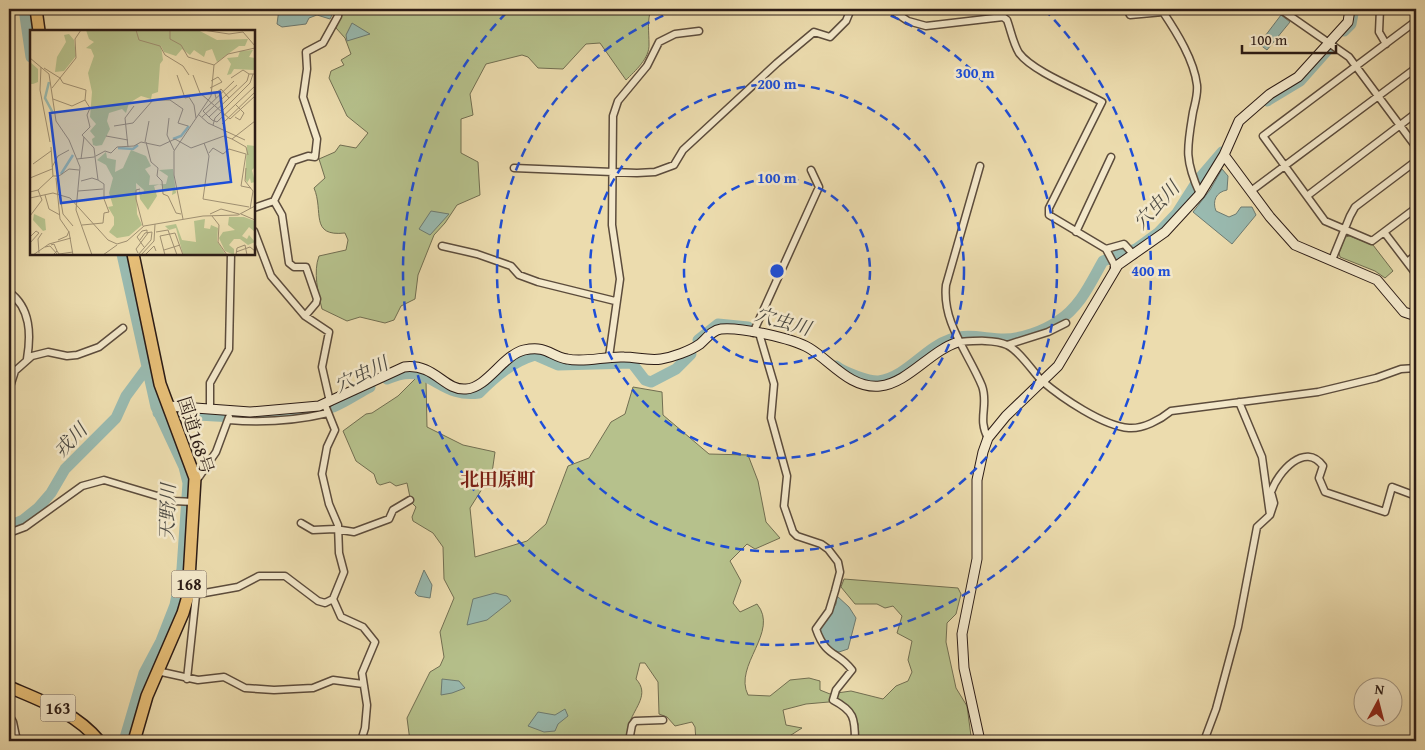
<svg xmlns="http://www.w3.org/2000/svg" width="1425" height="750" viewBox="0 0 1425 750" font-family="'Gentium Book Plus','Noto Serif JP',serif">
<rect width="100%" height="100%" fill="#ecdcae"/>
<filter id="stains"><feTurbulence type="fractalNoise" baseFrequency=".004" numOctaves="4"/><feColorMatrix values="0 0 0 0 .2 0 0 0 0 .09 0 0 0 0 .02 0 0 0 .5 -.17"/></filter>
<radialGradient id="worn" r=".72"><stop offset=".6" stop-color="#630" stop-opacity="0"/><stop offset="1" stop-color="#630" stop-opacity=".3"/></radialGradient>
<path fill="#b6c18c" stroke="#716e51" d="M343,9H651C647,21 649,32 649,44C650,58 635,71 626,80L600,43L586,44L563,69L538,68L528,57L522,55L486,64L470,94L473,115L461,119V153L478,162L480,195L457,205L445,223L434,235L418,275L415,299L401,306L394,320L385,323L360,317L347,321L322,309C318,293 313,272 319,256L346,250L348,240L345,233C309,237 324,211 314,188L325,178L319,159L335,152L340,145L356,148L368,133L347,116L329,78L331,71L344,65L341,60L351,54L345,38L336,28Z
M1350,236L1373,245L1393,271L1385,278L1375,271L1340,257L1339,253L1345,237Z
M421,377L426,380L427,427L463,445L495,452L492,473L470,508L475,557L527,541L546,524L568,466L589,458L611,422L625,414L633,387L662,392L663,415L709,454L748,455L758,481L766,522L780,538L755,549L747,544L730,561L741,581L733,603L740,612L757,604C780,632 733,665 748,695L770,696L790,680L809,678L820,681V690L830,694L851,691L883,699L896,686L908,681L912,672L908,660L912,641L897,633L902,616L893,606L885,608L877,604H855L841,587L844,579L958,588L961,594L956,614L947,623L946,642L956,688L967,706L971,736L966,741H930L927,739L918,741H859C856,735 859,731 858,724C856,714 847,706 840,701L806,704L783,710L786,725L802,728L788,737L789,741H696L695,727L692,722L675,726L667,717L659,714L658,682L645,663H640L636,679C650,694 635,707 630,722C627,728 627,735 626,741H410L407,718L430,672L440,666L444,657L440,632L454,598L444,579L443,547L433,533L413,521L412,517L416,507L411,502L407,483L396,486L390,482L380,485L377,483L374,474L356,461L343,431L366,414L372,413L398,396L416,378Z"/>
<path fill="#99bab0" stroke="#6d7b72" d="M279,9H335L330,19L317,15L309,18L306,24L282,27L277,24Z
M1281,15L1290,22L1267,50L1259,44Z
M352,23L370,34L347,41L346,35Z
M1222,169L1228,176L1227,190C1216,192 1212,201 1216,211L1229,217L1236,214L1241,207H1252L1256,215L1232,244L1193,212L1210,190Z
M431,211L449,214L430,235L419,229Z
M424,570L432,585L430,598L418,596L415,593Z
M495,593L507,596L511,601L487,620L467,625L473,599Z
M837,596L849,607L856,618L848,649L839,652L828,648L819,630L836,604Z
M442,679L459,681L465,688L452,693L441,695Z
M565,709L568,716L558,724L555,731L544,732L528,726L538,712L555,715Z"/>
<g fill="none" stroke-linecap="round" stroke-linejoin="round">
<path stroke="#99bab0" stroke-width="11" d="M24,9L31,57
M1344,31L1351,24L1354,9
M1267,101L1300,81L1332,45
M122,254L156,407L184,467L188,483L182,569L175,605L161,641L144,673L124,741
M698,340L718,324L748,327
M836,366C843,372 870,382 879,381C908,376 924,348 951,339C968,333 986,339 1004,339C1021,339 1044,331 1058,321C1080,307 1090,284 1103,261L1136,249L1158,233L1177,213L1198,180L1222,152
M387,379C431,359 437,399 479,393C496,376 512,362 535,355L558,365L632,363L645,380L651,382L676,369L691,354
M158,413C208,414 287,426 333,407C346,402 358,393 370,387
M9,526L23,520L38,508L51,493L65,469L116,418L126,396L146,369"/>
<g stroke="#5c4c3c" stroke-width="9">
<path id="street" d="M890,9L908,21L926,26L1003,17L1007,20C1011,31 1013,43 1019,53C1033,72 1081,90 1102,102L1049,208V215L1106,249L1114,264V271
M1127,9L1130,15L1163,12C1177,33 1194,60 1197,85C1198,94 1195,103 1193,112C1187,148 1184,159 1200,194
M1280,9L1349,57L1416,147
M1380,9L1379,32L1386,44
M1416,21L1263,136L1325,221L1372,241L1416,208
M980,166L946,285C942,323 968,352 982,386C989,405 977,419 988,438
M514,168L637,173L655,172L674,165L683,150L777,63L814,32L830,37L846,21L851,9
M1251,191L1416,68
M1307,196L1416,113
M274,201L282,215L289,263L294,267H306L317,299L316,303L305,316
M254,208L274,201L293,161L308,156L315,157L317,139L303,97L307,69L306,52L323,43L338,16L339,9
M254,231L271,276L305,316L329,332L322,367L330,402
M1076,232L1111,157
M1384,232L1416,274
M442,246L477,254L511,266L519,275L538,282L615,301
M1106,249L1124,244L1134,255
M1332,260L1350,216L1355,207L1416,161
M1407,262L1416,255
M9,292C31,308 31,335 27,359
M753,333L819,187L811,170
M759,333L774,384L771,418L787,476L784,506L793,532L797,536L821,544L828,549L838,562L840,572L835,591L829,611L816,629C826,658 838,651 852,670L836,690L833,700C854,711 855,718 855,741
M958,342C973,341 994,339 1007,345C1019,350 1033,372 1042,381C1062,398 1103,426 1129,428C1143,429 1160,420 1171,411L1318,392L1376,378L1401,369L1416,368
M1007,345L1048,332L1066,323
M609,357L620,279L612,225L613,116L618,101L647,66L659,42L675,34L699,31
M9,390L15,371L32,356L48,352L67,356L77,355L99,347L123,328
M210,409V383L229,349L231,254
M229,420C264,423 294,421 328,413
M195,478L199,477L216,452L229,417
M1270,515L1274,503L1271,492C1278,472 1305,441 1323,466L1319,478L1325,492L1385,512L1392,487L1416,496
M301,523L313,530L335,529L354,532L389,519L393,510L410,500
M9,533L25,527L82,486L104,480L174,501L194,502
M188,596L238,587L259,576H285L318,601L325,603L333,599L344,572L339,553L338,525L329,504L322,474L327,447L335,430L325,405
M333,599L341,617L363,627L375,642L362,673L367,705L365,728L361,741
M157,671L198,680L224,677L245,688L274,690L313,688L333,680L363,684
M187,679L196,595
M9,715L13,722L17,741
M629,741L632,725L635,721L663,720
M1204,741L1216,709L1238,627L1257,527L1270,515L1262,457L1239,402"/>
</g>
<g stroke="#2c1c16" stroke-width="11">
<path id="secondary" d="M1224,155L1270,217L1295,245L1377,280L1404,312L1416,316
M168,406L250,412L319,406L404,367C435,363 444,391 466,389C487,388 503,355 524,350C547,345 550,356 567,359C585,363 605,356 624,357C636,357 649,361 661,359C673,357 690,351 700,344C706,339 712,330 721,329C740,327 792,338 809,348C831,361 850,389 880,386C908,383 930,351 958,342
M980,741L964,668L962,634L977,559V480L983,452L988,438L1006,416L1058,366L1118,265L1165,232L1200,194L1224,155L1239,121L1270,94L1298,77L1348,22L1350,9"/>
</g>
<g stroke="#2c1c16" stroke-width="14">
<path id="highway" d="M36,9L39,31
M133,254L160,384L195,478L188,596L183,613L147,696L134,741
M9,687C42,701 76,713 99,741"/>
</g>
<use href="#street" stroke="#f3e8ca" stroke-width="6"/>
<use href="#secondary" stroke="#f3e8ca" stroke-width="9"/>
<use href="#highway" stroke="#e6be77" stroke-width="11"/>
</g>
<g fill="none" stroke="#1d4ed8" stroke-width="2.5" stroke-dasharray="9 6">
<circle cx="777" cy="271" r="93"/>
<circle cx="777" cy="271" r="187"/>
<path d="M877 10A280 280 0 1 1 677 10"/>
<path d="M1044 9A374 374 0 1 1 510 9"/>
</g>
<g text-anchor="middle" dominant-baseline="central" stroke-width="5" stroke-linejoin="round" paint-order="stroke">
<g fill="#f3e8ca" stroke="#68594c" stroke-width="1">
<rect x="171.5" y="570.5" width="35" height="27" rx="4"/>
<rect x="40.5" y="694.5" width="35" height="27" rx="4"/>
</g>
<g font-size="16" font-weight="bold" fill="#2c1c16">
<text x="189" y="584">168</text>
<text x="58" y="708">163</text>
</g>
<g font-size="18" fill="#2c1c16" stroke="#f3e8ca">
<text transform="translate(196 435) rotate(72)">国道168号</text>
</g>
<g font-size="19" font-style="italic" fill="#4d4b44" stroke="#f3e8ca">
<text transform="translate(1156 205) rotate(-47)">穴虫川</text>
<text transform="translate(783 321) rotate(16)">穴虫川</text>
<text transform="translate(361 374) rotate(-26)">穴虫川</text>
<text transform="translate(70 440) rotate(-46)">戎川</text>
<text transform="translate(167 512) rotate(-88)">天野川</text>
</g>
<g font-size="19" font-weight="bold" fill="#7a1f14" stroke="#f3e8ca">
<text x="498" y="479">北田原町</text>
</g>
</g>
<g transform="translate(30 30)">
<rect width="225" height="225" fill="#ecdcae"/>
<path d="M56,0H168L187,10L218,9L215,16H209L187,32L182,19L176,21L174,27L164,20L160,25L152,19L146,26L134,22L131,16L133,30L130,34L128,62L122,64L121,69L111,66L99,73L96,83L92,79L79,83L77,91L80,99L72,115L66,116L63,115L62,109L65,107L60,101L66,94L60,87L62,62L58,43L64,26L61,19L56,18L64,12L59,9ZM39,4L44,10L46,26L34,41L25,42L27,27L36,12L34,5ZM223,20L219,27L225,28V40L204,39L201,44L197,45L201,34L197,28L208,27L210,21ZM0,32L8,39V52L3,54H0ZM217,115L225,116V137L222,140L225,152L221,153L220,148L217,153L215,148ZM101,120L116,126L121,136L115,139L120,146L119,155L136,154L138,146L129,140L143,139L146,163L142,165L143,158L134,160L131,154L124,156L127,166L118,180L110,169L109,160L113,165L114,160L106,153L107,184L112,195L99,206L87,208L79,202L84,195V187L78,177L83,176L79,163L83,148L76,135L67,130L76,122L77,128L86,130L85,142L93,138ZM4,184L15,189L16,200L13,201L3,190ZM199,187H214L225,191V202L219,197L212,206L217,209L219,205L225,212L218,215L210,209H204L199,215L204,219V225L195,221L189,208L193,202L205,200L198,195ZM175,189L174,198L180,199L181,195L188,198L187,211L196,225H153L146,198L139,200L135,196L146,194L152,210L166,212L164,191Z" fill="#b6c18c"/>
<path fill="none" stroke="#99bab0" stroke-width="2.5" d="M19,52L15,68L23,83M143,109L151,106L159,96M88,118L103,119L108,115M31,144L43,125"/>
<path fill="none" stroke="#9f8f71" stroke-width="1" d="M106,0L109,10L130,16L135,25L153,36L159,45M140,0V9L151,15L158,27L184,35M173,0L199,4L213,2L225,16M0,28L19,44L26,91L39,110L50,137L46,180L62,225M11,37L10,60L20,112M14,38L30,48M147,45L155,68L159,67L164,75L166,88M163,45L170,63L200,89L225,66M201,48L213,40L219,44M204,51L173,81L182,90L187,92L225,56M22,58L46,28L45,9L51,0M180,58L192,52L188,47L181,51M186,68L185,64L191,59L199,68M23,69L42,76L55,70L56,60L33,53L30,48M55,70L60,78L57,85L60,97L52,105L64,118L65,126M168,84L178,93L215,110M172,87L207,55M179,87L217,51L219,44H224M205,87L210,90L214,83L205,74M139,88L137,105L144,120M192,94L225,62M183,95L185,88L220,53L223,44M84,96L103,93L123,70H140L153,79L148,93L158,96M76,106L98,110M202,109L216,117L218,125M115,112L119,91M116,112L121,132L128,138L127,146L132,151L133,164L138,166L146,183L151,184M174,113L179,126L173,169L219,177M21,117L23,146M98,117L95,88L104,76M179,123L183,118L193,124L199,119L216,124L211,156L221,158M47,129L64,127L75,121L81,123L87,117L104,116L111,112L130,116L145,109L161,118L194,106L202,109L225,91M51,129L54,107M3,134L21,121M22,137L28,126L39,120M216,138L215,151L223,161L220,179M23,146H29L39,139L49,140M0,148L22,139M26,148L30,189L39,202L43,225M51,151L62,148L68,150L65,127M110,159L106,160V169L113,196M48,161L73,159M0,162L8,160L23,146M15,165L19,179L30,185M30,166L33,184L43,196M0,168L23,163L40,168L78,210L87,214L97,211L114,196L173,186L208,185L225,176M180,184L191,179L209,184M211,184L225,190M0,186L12,170L8,160M182,186L189,195L188,212L197,225M153,189L144,145V121L181,66L184,35L198,24L225,18M52,195L73,193L74,183L79,182L74,169V154L68,150M126,202L138,200L147,225M0,207L6,201L9,203L0,213M28,210L37,206L39,201M21,215L24,214L27,221L23,225M15,217L20,216L28,225M114,217L107,207L112,201L117,200V203M134,220L150,215M27,221L29,224L43,222M206,222L220,217L225,221M9,223L8,209L12,203M108,223L106,219L118,203M3,225L19,214L41,208M73,225L87,215M108,225L121,210L122,202L115,203L110,210M111,225L124,211L125,194M115,225L124,216L126,221M135,225L130,206L145,203L153,225M206,225L207,218L215,215L217,225"/>
<path fill="#1d4ed8" fill-opacity="0.15" stroke="#1d4ed8" stroke-width="2.5" d="M190,62L201,152L31,173L20,83Z"/>
<rect width="225" height="225" fill="none" stroke="#2c1c16" stroke-width="2.5"/>
</g>
<circle cx="777" cy="271" r="8" fill="#1d4ed8" stroke="#f3e8ca" stroke-width="2.5"/>
<g font-size="15" text-anchor="middle" font-weight="bold" fill="#1d4ed8" stroke="#f3e8ca" stroke-width="5" stroke-linejoin="round" paint-order="stroke">
<text x="975" y="78">300 m</text>
<text x="777" y="89">200 m</text>
<text x="777" y="183">100 m</text>
<text x="1151" y="276">400 m</text>
</g>
<rect width="1425" height="750" fill="none" stroke="#ecdcae" stroke-width="30"/>
<rect x="10" y="10" width="1405" height="730" fill="none" stroke="#2c1c16" stroke-width="2.5"/>
<rect x="15" y="15" width="1395" height="720" fill="none" stroke="#2c1c16"/>
<g transform="translate(1378 702) rotate(7)"><circle r="24" fill="#f3e8ca" stroke="#a39682"/>
<path d="M0-4L9 19L0 12L-9 19Z" fill="#8f2418"/>
<text y="-8" font-size="14" font-weight="bold" text-anchor="middle" fill="#2c1c16">N</text>
</g>
<path d="M1242 45v8h94v-8" fill="none" stroke="#2c1c16" stroke-width="2.5"/>
<text x="1250" y="45" font-size="15" fill="#2c1c16" stroke="#f3e8ca" stroke-width="4" paint-order="stroke">100 m</text>
<rect width="100%" height="100%" filter="url(#stains)"/>
<rect width="100%" height="100%" fill="url(#worn)"/>
</svg>
